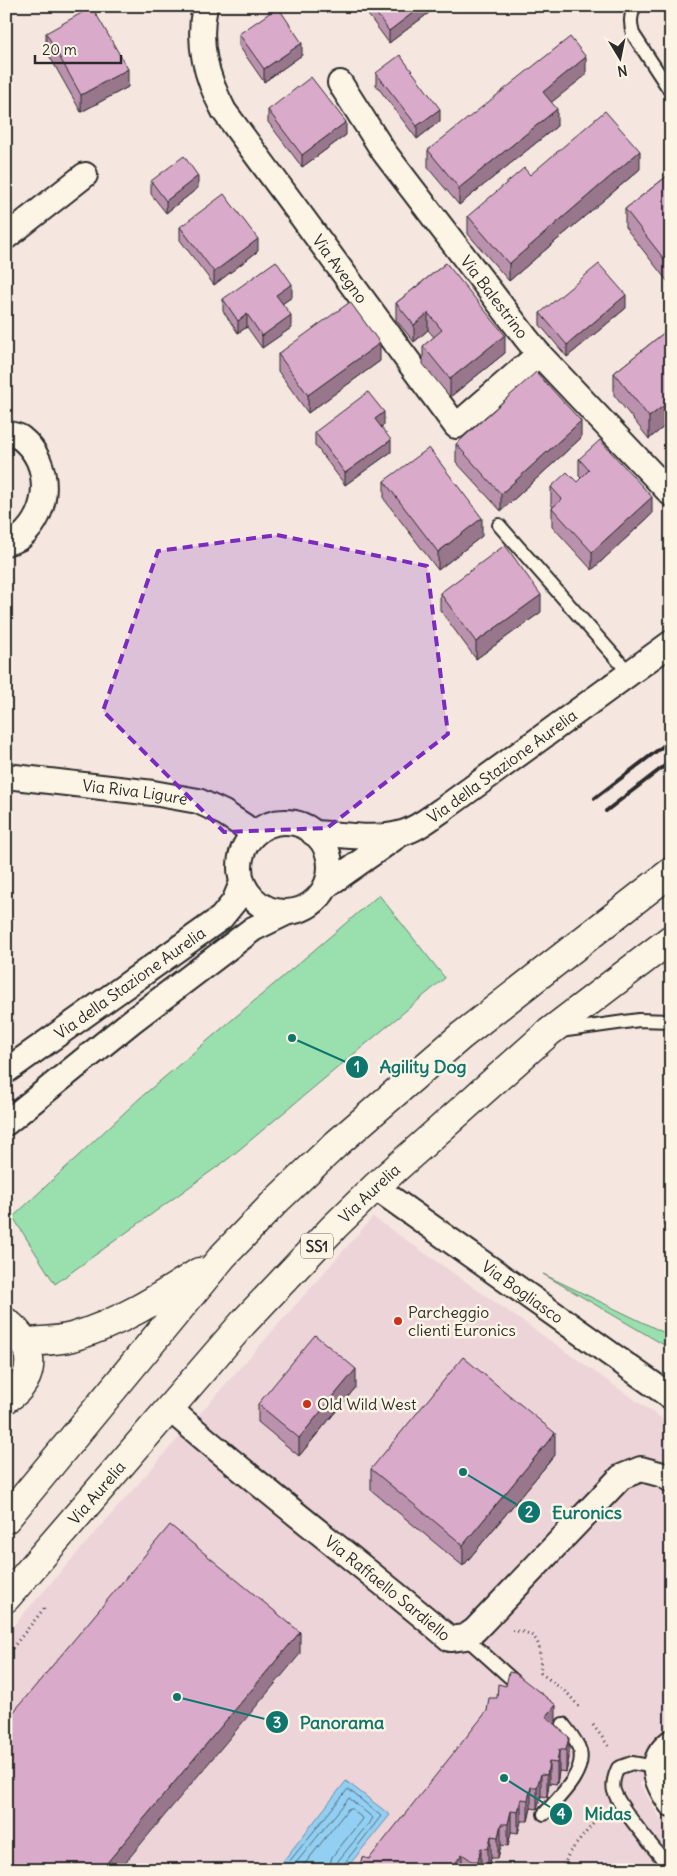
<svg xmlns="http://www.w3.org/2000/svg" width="677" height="1876" viewBox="0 0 677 1876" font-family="Delius,sans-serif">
<rect width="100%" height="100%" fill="#f5e6e0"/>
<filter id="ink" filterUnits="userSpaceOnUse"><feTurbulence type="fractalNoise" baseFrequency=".02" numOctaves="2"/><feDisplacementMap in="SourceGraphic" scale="10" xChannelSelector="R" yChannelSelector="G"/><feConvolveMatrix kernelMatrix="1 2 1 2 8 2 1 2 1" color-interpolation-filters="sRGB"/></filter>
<g filter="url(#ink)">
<path fill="#edd4d9" d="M373,1217L671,1425V1751L640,1784L671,1836V1870H6V1634Z"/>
<path fill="#99e0ae" stroke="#62866c" d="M379,895L445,978L228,1159L55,1284L13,1217L140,1098Z
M543,1274L671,1336V1349Z"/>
<path fill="#92cff2" stroke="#698da2" d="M346,1781L390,1815L345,1870H286L280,1865Z"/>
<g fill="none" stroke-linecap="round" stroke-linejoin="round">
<path stroke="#546d7b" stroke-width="1" d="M289,1870L288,1863L348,1789L381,1816L343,1865L342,1870
M295,1870V1864L349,1798L373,1818L338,1861L336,1870
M302,1870L303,1866L348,1809L351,1808L361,1817L362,1819L332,1857L328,1870"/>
<g stroke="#2b2b2b" stroke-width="16">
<path id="lane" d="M635,6C630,16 630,23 633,34L671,92
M499,525L630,674
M560,1031L639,1020L671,1021
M671,1221V1223
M465,1637L514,1681
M655,1767L632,1763L618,1768C615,1774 612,1784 614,1791C620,1809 651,1844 664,1861L667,1870
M544,1814C557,1799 586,1773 580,1751C577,1741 569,1732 563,1724"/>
</g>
<g stroke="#2b2b2b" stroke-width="28">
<g id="street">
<path id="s1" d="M205,6C197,44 206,77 224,111L456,426L539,354"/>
<path id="s2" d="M340,83L384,152L526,338L539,354L671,494"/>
<path d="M6,237L85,175"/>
<path d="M6,433C11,435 17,435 21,438C52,463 51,512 21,537C17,540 11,541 6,543"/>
<path id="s3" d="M6,776L153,793L198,801L224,813L244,826L253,835"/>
<circle cx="285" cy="867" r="45"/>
<path id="s4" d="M313,833C340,834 376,841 402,833C417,829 430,818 442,810L671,643"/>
<path d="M326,886L400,834"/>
<path id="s5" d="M6,1071L221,918L234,902L242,883"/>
<path d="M6,1123L132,1021L253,929L288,912"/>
<path id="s6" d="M375,1187L671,1397"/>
<path id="s7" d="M170,1409C261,1489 358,1561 450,1639L465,1637L475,1630L621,1477L641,1469L663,1475L671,1480"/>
<path d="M671,1742C646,1762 656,1783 671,1804"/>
</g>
</g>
<g stroke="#2b2b2b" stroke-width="31">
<path id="secondary" d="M6,1322C35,1343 39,1379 6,1399"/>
</g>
<g stroke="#2b2b2b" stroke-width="31">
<g id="highway">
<path d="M26,1342C41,1341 57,1341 72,1337C118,1324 159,1298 199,1272"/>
<path d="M6,1519L223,1256L278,1199L335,1145L461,1036L671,872"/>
<path id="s8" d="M6,1598L243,1323L334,1227L375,1187L548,1033L671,939"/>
</g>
</g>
<path stroke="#2b2b2b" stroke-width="3" stroke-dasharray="1 4" stroke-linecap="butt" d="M512,1631C544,1631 539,1650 541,1673L569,1695L580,1708
M6,1656L46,1606
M593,1725L610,1748
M562,1870L569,1853L602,1813"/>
<use href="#lane" stroke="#fcf5e5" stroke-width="12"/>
<use href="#street" stroke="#fcf5e5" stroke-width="24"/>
<use href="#secondary" stroke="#fcf5e5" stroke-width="28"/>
<use href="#highway" stroke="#fcf5e5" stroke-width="28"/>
<path stroke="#2b2b2b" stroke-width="4" d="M595,798L671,740
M606,811L671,761"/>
</g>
<path fill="#bb92ae" stroke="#2b2b2b" d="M363,6H438L389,43L363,8Z
M46,33L128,87L81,112L46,50Z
M239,34L302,55L264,82L239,46Z
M376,73L440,121L417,139L376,85Z
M586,75L551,102L557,126L459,205L428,168V150Z
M268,110L346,135L302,167L268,122Z
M640,169L509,281L468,234V216L530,175Z
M671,173V286L625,227V209Z
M151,181L198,188L166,213L151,194Z
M180,227L258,251L214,285L180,240Z
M446,263L505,353L450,397L423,364V346L434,337L428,330L414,342L396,320V303Z
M292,297L282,304L291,328L262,348L247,327L238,333L223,311V299Z
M626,308L567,357L540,325V313Z
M671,327V421L649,439L614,395V373Z
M278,354L380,361L308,413L278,371Z
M384,425L381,427L391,452L345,485L315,445V432Z
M581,438L501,511L456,462V444Z
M579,459L652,514L592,570L552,526V508L553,507L551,504V487L577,482L581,478L579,476Z
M384,481L482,536L438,570L384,499Z
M440,593L541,612L476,659L440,610Z
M356,1387L299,1456L258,1422V1404Z
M555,1455L463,1566L371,1490V1469Z
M556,1725L569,1758L566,1772L559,1771L557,1784L549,1783L547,1797L541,1796L537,1809L531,1808L528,1821H521L518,1833L511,1832L508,1846L501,1845L498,1858H491L488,1870H359L369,1859Z"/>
<path fill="#98778d" stroke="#2b2b2b" d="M422,6H438L389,43V31Z
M302,43V55L264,82V69Z
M586,57V75L543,109V92Z
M128,69V87L81,112V95Z
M440,109V121L417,139V126Z
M557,109V126L459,205V188Z
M346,122V135L302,167V155Z
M640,151V169L509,281V264Z
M198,176V188L166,213V201Z
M258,239V251L214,285V272Z
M292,284V297L276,308V295Z
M626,295V308L567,357V345Z
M428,313V330L414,342V325Z
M247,314V327L238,333V321Z
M291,315V328L262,348V336Z
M505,335V353L450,397V379Z
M380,343V361L308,413V395Z
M671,400V421L649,439V417Z
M384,412V425L375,431V419Z
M581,421V438L501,511V494Z
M391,440V452L345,485V473Z
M652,497V514L592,570V552Z
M482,518V536L438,570V552Z
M541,595V612L476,659V642Z
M356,1369V1387L299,1456V1438Z
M555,1433V1455L463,1566V1545Z
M300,1632V1654L119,1870H101Z
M556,1705V1727L546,1717Z
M569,1737V1758L566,1772V1750Z
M559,1750V1771L557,1784V1763Z
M549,1762V1783L547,1797V1775Z
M541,1774V1796L537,1809V1787Z
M531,1787V1808L528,1821V1800Z
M521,1799V1821L518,1833V1812Z
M511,1811V1832L508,1846V1824Z
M501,1824V1845L498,1858V1837Z
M491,1836V1858L488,1870V1849Z
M481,1848V1870H478V1861Z
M462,1854V1870H454V1865Z"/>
<path fill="#d9aaca" stroke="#2b2b2b" d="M371,6H422L389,31Z
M92,7L128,69L81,95L46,33Z
M278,7L302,43L264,69L239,34Z
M570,37L586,57L543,92L557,109L459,188L428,150Z
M400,55L440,109L417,126L376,73Z
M311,77L346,122L302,155L268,110Z
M605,111L640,151L509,264L468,216L524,168L530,175Z
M184,156L198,176L166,201L151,181Z
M671,173V268L625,209Z
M224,194L258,239L214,272L180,227Z
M276,261L292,284L276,295L291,315L262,336L247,314L238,321L223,299Z
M446,263L505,335L450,379L423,346L442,330L428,313L414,325L396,303Z
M599,264L626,295L567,345L540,313Z
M350,302L380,343L308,395L278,354Z
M671,327V400L649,417L614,373Z
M536,372L581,421L501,494L456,444Z
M368,392L384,412L375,419L391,440L345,473L315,432Z
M600,440L652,497L592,552L552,508L562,499L551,487L567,472L577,482L589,470L579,459Z
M429,448L482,518L438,552L384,481Z
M505,545L541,595L476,642L440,593Z
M315,1335L356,1369L299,1438L258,1404Z
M463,1357L555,1433L463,1545L371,1469Z
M170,1525L300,1632L101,1870H6V1721Z
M509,1672L515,1673L556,1705L546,1717L569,1737L566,1750H559L557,1763L549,1762L547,1775L541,1774L537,1787H531L528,1800L521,1799L518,1812L511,1811L508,1824H501L498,1837L491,1836L488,1849L481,1848L478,1861H472L462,1854L454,1865L460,1870H359L362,1857L369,1859L487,1711L489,1698H497L498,1684L506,1686Z"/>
</g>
<path fill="#7b2cbf" fill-opacity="0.2" stroke="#7b2cbf" stroke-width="4" stroke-dasharray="10 6" stroke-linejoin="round" d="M277,535L427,566L448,734L327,828L224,832L103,711L158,551Z"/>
<g fill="#c8321e" stroke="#fcf5e5" stroke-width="2">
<circle cx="398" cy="1321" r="5"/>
<circle cx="307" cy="1404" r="5"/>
</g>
<g text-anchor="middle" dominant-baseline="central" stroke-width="5" stroke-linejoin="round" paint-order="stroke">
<rect fill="#fcf5e5" stroke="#6a6863" stroke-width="1" x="301" y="1233.5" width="32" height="25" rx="4"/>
<g font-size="15" font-weight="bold" fill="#2b2b2b">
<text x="317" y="1246">SS1</text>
</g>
<g font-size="16" fill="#2b2b2b" stroke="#fcf5e5">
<text stroke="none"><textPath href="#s1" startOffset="305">Via Avegno</textPath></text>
<text stroke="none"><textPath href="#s2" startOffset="264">Via Balestrino</textPath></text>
<text stroke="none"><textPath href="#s4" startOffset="210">Via della Stazione Aurelia</textPath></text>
<text stroke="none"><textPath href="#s3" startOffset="130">Via Riva Ligure</textPath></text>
<text stroke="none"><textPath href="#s5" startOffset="152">Via della Stazione Aurelia</textPath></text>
<text stroke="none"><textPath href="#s8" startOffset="544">Via Aurelia</textPath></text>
<text stroke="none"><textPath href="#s6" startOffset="181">Via Bogliasco</textPath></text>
<text stroke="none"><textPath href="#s8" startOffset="139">Via Aurelia</textPath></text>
<text stroke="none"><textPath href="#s7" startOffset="282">Via Raffaello Sardiello</textPath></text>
</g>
<g font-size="16" fill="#2b2b2b" stroke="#fcf5e5" text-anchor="start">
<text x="408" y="1312">Parcheggio<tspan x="408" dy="18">clienti Euronics</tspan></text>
<text x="317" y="1404">Old Wild West</text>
</g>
</g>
<path fill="none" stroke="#0f766e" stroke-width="2" d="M292 1038L357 1067M463 1472L529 1512M177 1697L277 1722M504 1778L561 1814"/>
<g fill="#0f766e" stroke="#fcf5e5" stroke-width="2">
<circle cx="292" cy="1038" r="5"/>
<circle cx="463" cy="1472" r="5"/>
<circle cx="177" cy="1697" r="5"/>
<circle cx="504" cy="1778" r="5"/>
<circle cx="357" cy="1067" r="12"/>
<circle cx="529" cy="1512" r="12"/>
<circle cx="277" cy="1722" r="12"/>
<circle cx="561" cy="1814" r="12"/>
</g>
<g font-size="15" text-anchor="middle" font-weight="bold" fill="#fff">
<text x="357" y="1072">1</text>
<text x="529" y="1517">2</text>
<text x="277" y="1728">3</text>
<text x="561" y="1819">4</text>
</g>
<g font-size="18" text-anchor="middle" font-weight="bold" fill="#0f766e" stroke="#fcf5e5" stroke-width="5" stroke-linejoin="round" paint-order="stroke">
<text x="423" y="1073">Agility Dog</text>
<text x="587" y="1519">Euronics</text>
<text x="342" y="1729">Panorama</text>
<text x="608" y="1820">Midas</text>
</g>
<rect width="677" height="1876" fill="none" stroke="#fcf5e5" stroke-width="25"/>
<rect x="12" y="12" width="652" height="1851" fill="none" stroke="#2b2b2b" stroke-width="2" filter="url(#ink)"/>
<g transform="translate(620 58) rotate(170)" stroke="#fcf5e5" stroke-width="4" paint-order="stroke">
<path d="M0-4L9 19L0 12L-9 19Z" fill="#2b2b2b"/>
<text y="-8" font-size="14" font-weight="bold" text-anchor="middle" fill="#2b2b2b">N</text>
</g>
<path d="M35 55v8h86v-8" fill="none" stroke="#2b2b2b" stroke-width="2.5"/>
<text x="42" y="55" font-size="15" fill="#2b2b2b" stroke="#fcf5e5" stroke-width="4" paint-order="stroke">20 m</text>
</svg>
